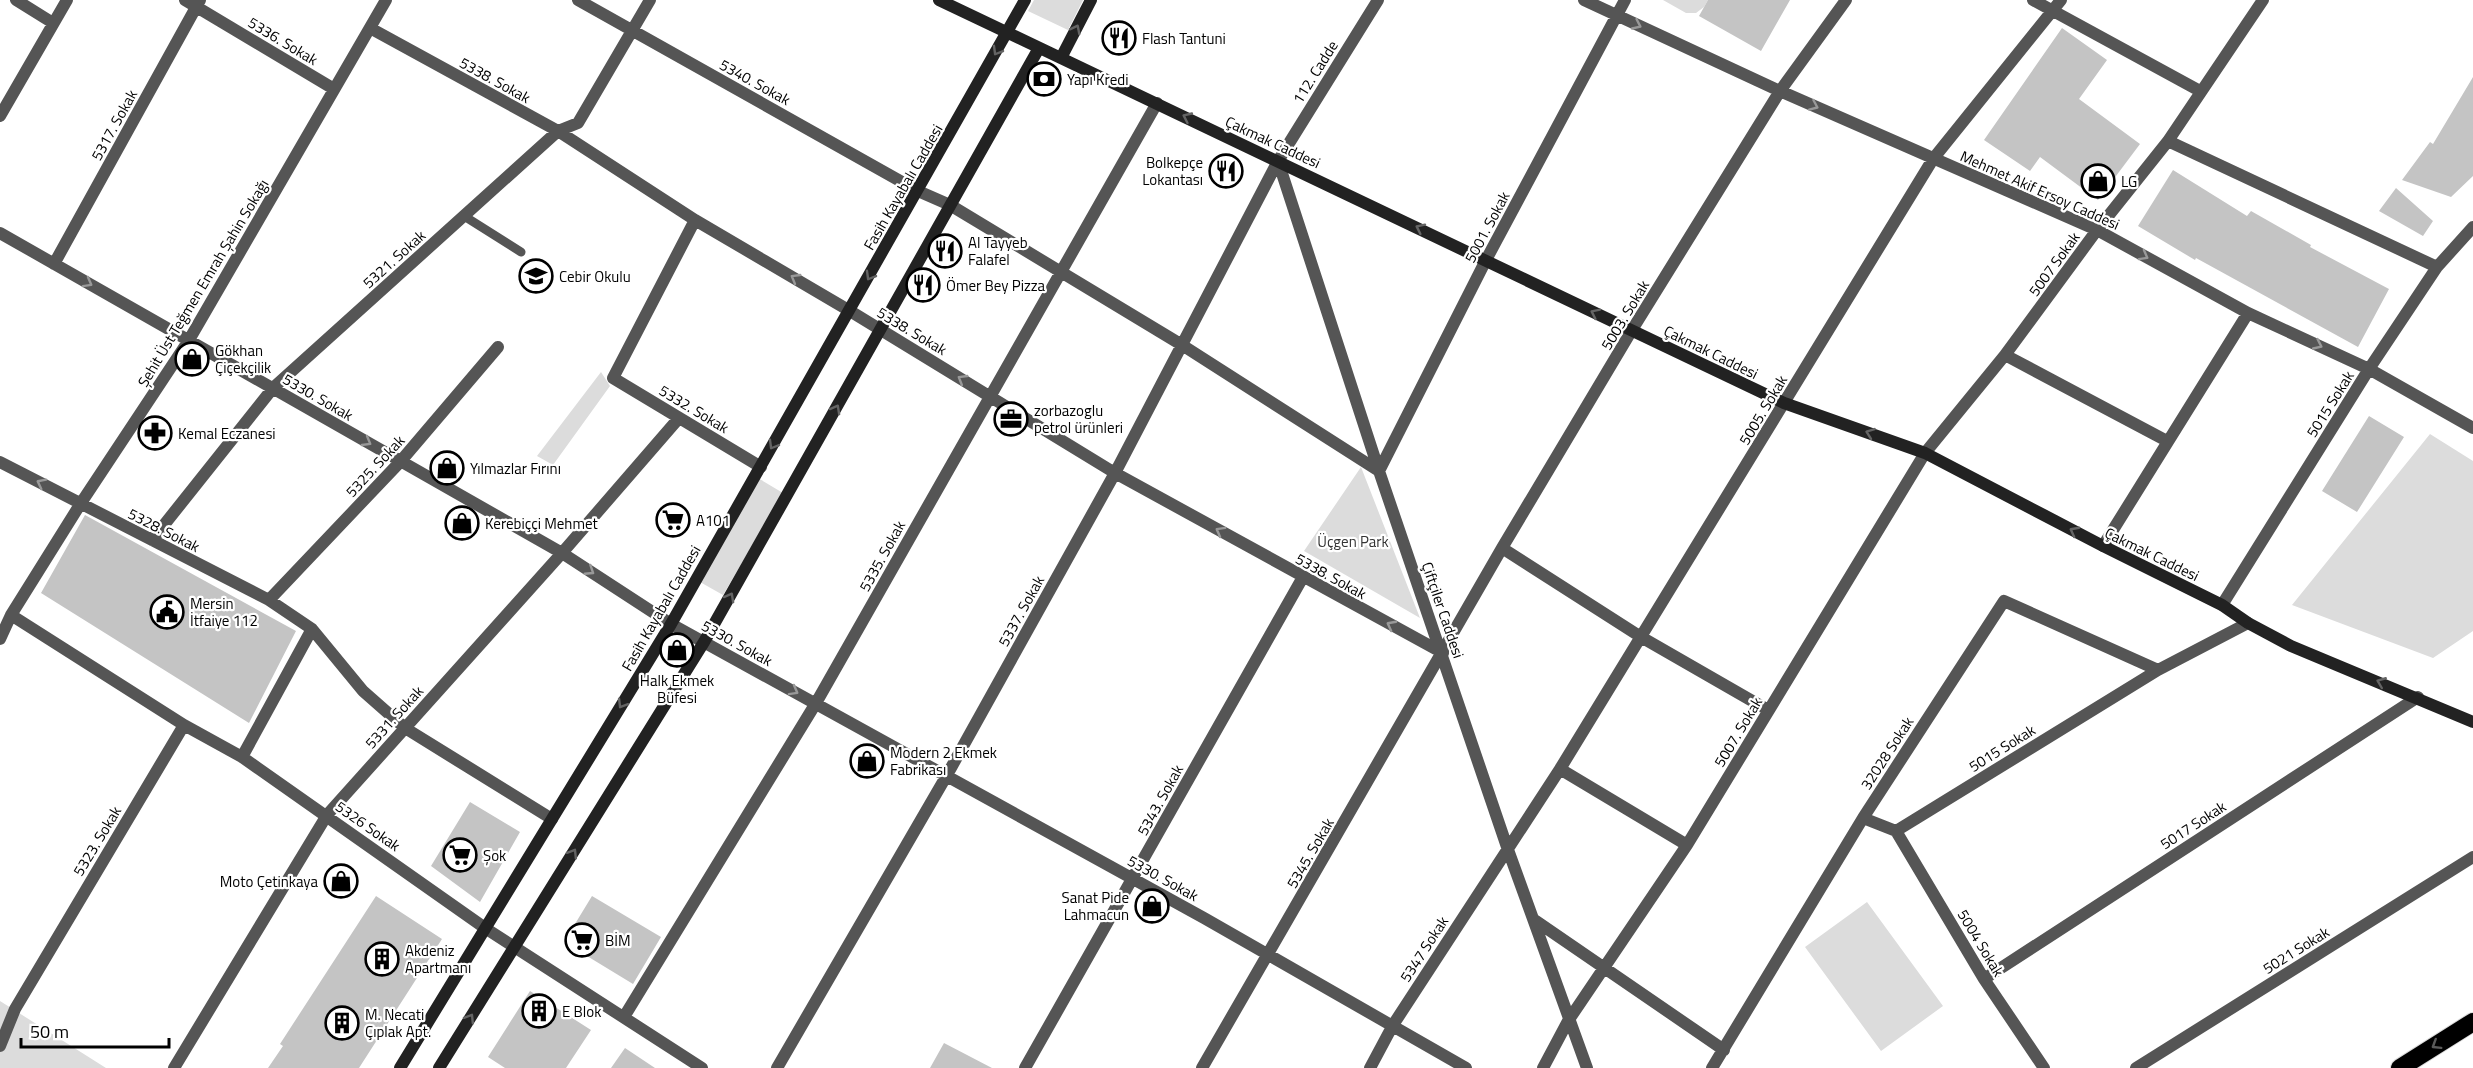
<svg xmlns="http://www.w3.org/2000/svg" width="2473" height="1068" viewBox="0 0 2473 1068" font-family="'Titillium Web',sans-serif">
<rect width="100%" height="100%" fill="#fff"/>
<path fill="#dcdcdc" d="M1034,0H1083L1068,30L1028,11Z
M1663,0H1708L1704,7L1696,13H1686Z
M601,372L610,386L553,465L537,456Z
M2430,434L2473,461V631L2433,658L2292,605Z
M1361,467L1420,618L1304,551Z
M758,478L783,493L723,595L700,582Z
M1867,902L1943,1006L1881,1051L1805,947Z
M0,1001L106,1068H0Z"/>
<path fill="#c4c4c4" d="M1708,0H1790L1761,51L1699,16Z
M2062,28L2107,60L2079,99L2140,144L2098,200L2040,157L2030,171L1984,140Z
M2473,77V176L2451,197L2402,180L2430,142L2433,144Z
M2173,170L2247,216L2251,211L2311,245L2310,247L2389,289L2358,347L2196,258L2195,260L2138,226Z
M2396,188L2433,221L2423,236L2379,211Z
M2369,416L2404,437L2357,512L2322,491Z
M85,515L296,631L249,723L41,593Z
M470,802L520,832L480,902L431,866Z
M376,896L442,939L359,1068H268L283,1046L280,1044Z
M592,896L661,937L633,984L564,942Z
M530,991L591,1030L566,1068H505L488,1057Z
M944,1043L992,1068H930Z
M625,1048L655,1068H611Z"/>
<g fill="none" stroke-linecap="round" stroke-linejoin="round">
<g stroke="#dbdbdb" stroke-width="20">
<path id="highway" d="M2400,1068L2473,1022"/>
</g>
<path stroke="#555" stroke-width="9" d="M464,216L521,252"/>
<path stroke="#555" stroke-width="12" d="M16,0L53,23
M185,0L334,89
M578,0L918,191L950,205L1182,345L1379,471
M1584,0L1780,91L2097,230L2248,313L2369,369L2473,428
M2033,0L2200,91
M370,28L558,131L695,220L850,311L1115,473L1443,653
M0,116L67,0
M2168,141L2437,267
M1278,161L1379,471L1507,847L1587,1068
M695,220L613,378L761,467
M0,233L562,553L671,624L1204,918L1466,1068
M54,264L200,0
M2005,355L2167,441
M0,462L269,600L312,629L363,691L405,728L552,819
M1379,471L1486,260L1625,0
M152,540L273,388L558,131L578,123L650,0
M2103,546L2248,313
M1502,548L1641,637L1768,710
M269,600L400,462L498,347
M2222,605L2369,369L2437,267L2473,227
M11,615L184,725L242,757L485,928L702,1068
M0,639L11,615L81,503L189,340L386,0
M242,757L312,629
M1560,769L1687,845
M1863,818L1896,831L2158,670L2248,623
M1896,831L1984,979L2044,1068
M1533,919L1724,1050
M1984,979L2418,697
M624,1017L816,703L1157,103
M0,1046L15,1009L184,725
M174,1068L327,815L562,553L679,418
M777,1068L947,775L1115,473L1278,161L1378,0
M1025,1068L1303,577
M1202,1068L1502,548L1632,330L1780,91L1846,0
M1370,1068L1393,1025L1560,769L1933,159L2061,0
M1543,1068L1568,1021L1687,845L1925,453L2005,355L2097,230L2168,141L2263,0
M1712,1068L1863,818L2004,601L2158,670
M2136,1068L2473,857"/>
<path stroke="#222" stroke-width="12" d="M939,0L1784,403L1925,453L2103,546L2222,605L2248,623L2291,646L2473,722
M1061,58L1091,0
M400,1068L671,624L1025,0
M439,1068L704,642L1039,48"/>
<use href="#highway" stroke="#000" stroke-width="18"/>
</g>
<defs><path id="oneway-chevron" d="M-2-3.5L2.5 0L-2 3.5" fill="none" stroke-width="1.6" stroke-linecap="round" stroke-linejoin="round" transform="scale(1.5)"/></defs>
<g stroke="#999">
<use href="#oneway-chevron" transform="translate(1637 25) rotate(25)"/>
<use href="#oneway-chevron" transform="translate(1814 106) rotate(24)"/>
<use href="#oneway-chevron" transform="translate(2144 256) rotate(29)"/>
<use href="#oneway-chevron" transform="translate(795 278) rotate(-150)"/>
<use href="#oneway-chevron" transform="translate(88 283) rotate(29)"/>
<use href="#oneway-chevron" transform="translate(2318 345) rotate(25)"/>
<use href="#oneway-chevron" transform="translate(962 379) rotate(-149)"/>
<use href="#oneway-chevron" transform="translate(367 442) rotate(30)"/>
<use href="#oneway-chevron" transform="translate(41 483) rotate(-153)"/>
<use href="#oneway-chevron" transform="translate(1220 531) rotate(-151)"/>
<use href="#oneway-chevron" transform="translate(590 571) rotate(33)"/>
<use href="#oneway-chevron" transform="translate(1391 625) rotate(-152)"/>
<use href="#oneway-chevron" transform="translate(794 691) rotate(29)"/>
</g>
<g stroke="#646464">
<use href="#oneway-chevron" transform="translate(1076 29) rotate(-63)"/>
<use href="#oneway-chevron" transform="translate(997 51) rotate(120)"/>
<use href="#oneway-chevron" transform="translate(1187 117) rotate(-155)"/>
<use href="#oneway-chevron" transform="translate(1420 228) rotate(-154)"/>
<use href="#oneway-chevron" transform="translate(870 276) rotate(120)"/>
<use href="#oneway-chevron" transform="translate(1595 313) rotate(-154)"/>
<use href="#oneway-chevron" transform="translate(836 409) rotate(-61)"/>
<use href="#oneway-chevron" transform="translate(1870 433) rotate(-160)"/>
<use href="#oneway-chevron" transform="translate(773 445) rotate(120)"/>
<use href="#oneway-chevron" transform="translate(2074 531) rotate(-152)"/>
<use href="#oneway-chevron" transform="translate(730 597) rotate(-61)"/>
<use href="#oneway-chevron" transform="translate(2381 682) rotate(-158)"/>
<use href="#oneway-chevron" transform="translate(622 704) rotate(121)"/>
<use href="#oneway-chevron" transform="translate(573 853) rotate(-58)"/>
<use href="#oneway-chevron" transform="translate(470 1018) rotate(-58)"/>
</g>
<use stroke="#595959" href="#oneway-chevron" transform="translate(2436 1045) rotate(148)"/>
<defs>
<g id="restaurant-ring" transform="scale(1.725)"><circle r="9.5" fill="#fff" stroke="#000" stroke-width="1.5"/><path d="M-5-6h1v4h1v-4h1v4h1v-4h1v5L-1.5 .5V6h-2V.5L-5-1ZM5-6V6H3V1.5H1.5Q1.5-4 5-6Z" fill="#000"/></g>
<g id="bank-ring" transform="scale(1.725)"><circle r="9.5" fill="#fff" stroke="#000" stroke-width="1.5"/><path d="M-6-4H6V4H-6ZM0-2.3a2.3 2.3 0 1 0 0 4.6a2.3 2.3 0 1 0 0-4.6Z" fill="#000"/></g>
<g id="shop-ring" transform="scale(1.725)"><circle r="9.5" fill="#fff" stroke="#000" stroke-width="1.5"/><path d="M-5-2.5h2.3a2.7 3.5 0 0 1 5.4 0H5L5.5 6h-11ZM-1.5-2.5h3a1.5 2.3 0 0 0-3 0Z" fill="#000"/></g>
<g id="school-ring" transform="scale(1.725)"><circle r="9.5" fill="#fff" stroke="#000" stroke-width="1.5"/><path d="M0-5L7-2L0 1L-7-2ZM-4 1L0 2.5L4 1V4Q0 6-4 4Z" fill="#000"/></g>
<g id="office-ring" transform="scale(1.725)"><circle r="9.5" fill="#fff" stroke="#000" stroke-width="1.5"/><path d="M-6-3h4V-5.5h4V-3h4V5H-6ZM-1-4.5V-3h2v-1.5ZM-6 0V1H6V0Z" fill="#000"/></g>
<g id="pharmacy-ring" transform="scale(1.725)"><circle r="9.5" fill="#fff" stroke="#000" stroke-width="1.5"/><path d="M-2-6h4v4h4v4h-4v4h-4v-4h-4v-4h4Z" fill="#000"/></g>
<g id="supermarket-ring" transform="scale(1.725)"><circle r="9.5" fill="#fff" stroke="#000" stroke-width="1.5"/><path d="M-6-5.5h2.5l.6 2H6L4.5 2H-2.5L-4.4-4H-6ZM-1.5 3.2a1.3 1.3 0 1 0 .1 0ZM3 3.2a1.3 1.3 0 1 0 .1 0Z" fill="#000"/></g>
<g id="civic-ring" transform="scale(1.725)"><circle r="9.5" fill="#fff" stroke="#000" stroke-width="1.5"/><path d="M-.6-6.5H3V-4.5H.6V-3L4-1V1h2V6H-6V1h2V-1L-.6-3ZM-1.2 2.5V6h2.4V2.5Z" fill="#000"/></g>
<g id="building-ring" transform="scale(1.725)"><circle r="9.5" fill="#fff" stroke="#000" stroke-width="1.5"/><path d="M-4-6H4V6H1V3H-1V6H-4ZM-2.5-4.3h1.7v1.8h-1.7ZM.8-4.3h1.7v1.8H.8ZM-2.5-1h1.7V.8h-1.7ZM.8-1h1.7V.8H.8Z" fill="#000"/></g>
</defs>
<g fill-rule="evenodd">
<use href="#restaurant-ring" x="1119" y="38"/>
<use href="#bank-ring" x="1044" y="79"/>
<use href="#restaurant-ring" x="1226" y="171"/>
<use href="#shop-ring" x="2098" y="181"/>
<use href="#restaurant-ring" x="945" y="251"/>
<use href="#school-ring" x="536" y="276"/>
<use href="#restaurant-ring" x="923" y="285"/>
<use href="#shop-ring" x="192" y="359"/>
<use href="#office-ring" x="1011" y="419"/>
<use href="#pharmacy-ring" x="155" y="433"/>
<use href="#shop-ring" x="447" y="468"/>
<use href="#supermarket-ring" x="673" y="520"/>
<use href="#shop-ring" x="462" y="523"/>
<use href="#civic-ring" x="167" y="612"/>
<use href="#shop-ring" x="677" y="650"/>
<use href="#shop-ring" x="867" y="761"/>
<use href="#supermarket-ring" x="460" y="855"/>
<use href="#shop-ring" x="341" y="881"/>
<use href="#shop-ring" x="1152" y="906"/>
<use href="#supermarket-ring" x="582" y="940"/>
<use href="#building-ring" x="382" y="959"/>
<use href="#building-ring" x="539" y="1011"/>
<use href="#building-ring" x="342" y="1023"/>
</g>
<g text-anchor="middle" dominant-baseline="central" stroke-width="4.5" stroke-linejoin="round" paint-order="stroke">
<g font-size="15" fill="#000" stroke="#fff" text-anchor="start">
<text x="1142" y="38">Flash Tantuni</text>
<text x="1067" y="79">Yapı Kredi</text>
<text x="1203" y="162" text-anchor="end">Bolkepçe<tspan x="1203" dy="17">Lokantası</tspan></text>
<text x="2121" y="181">LG</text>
<text x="968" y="242">Al Tayyeb<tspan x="968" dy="17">Falafel</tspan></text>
<text x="559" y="276">Cebir Okulu</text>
<text x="946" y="285">Ömer Bey Pizza</text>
<text x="215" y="350">Gökhan<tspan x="215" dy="17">Çiçekçilik</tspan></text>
<text x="1034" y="410">zorbazoglu<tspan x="1034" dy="17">petrol ürünleri</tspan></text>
<text x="178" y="433">Kemal Eczanesi</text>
<text x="470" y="468">Yılmazlar Fırını</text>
<text x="696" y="520">A101</text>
<text x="485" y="523">Kerebiççi Mehmet</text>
<text x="190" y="603">Mersin<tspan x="190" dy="17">İtfaiye 112</tspan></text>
<text x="677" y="680" text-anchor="middle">Halk Ekmek<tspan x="677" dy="17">Büfesi</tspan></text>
<text x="890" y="752">Modern 2 Ekmek<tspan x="890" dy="17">Fabrikası</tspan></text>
<text x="483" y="855">Şok</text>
<text x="318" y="881" text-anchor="end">Moto Çetinkaya</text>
<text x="1129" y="897" text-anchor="end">Sanat Pide<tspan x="1129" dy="17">Lahmacun</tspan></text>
<text x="605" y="940">BİM</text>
<text x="405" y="950">Akdeniz<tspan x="405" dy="17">Apartmanı</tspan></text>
<text x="562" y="1011">E Blok</text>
<text x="365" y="1014">M. Necati<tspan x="365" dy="17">Çıplak Apt.</tspan></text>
</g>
<g font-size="15" fill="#000" stroke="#fff">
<text transform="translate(283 41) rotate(31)">5336. Sokak</text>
<text transform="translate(1315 72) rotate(-58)">112. Cadde</text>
<text transform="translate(495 80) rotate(29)">5338. Sokak</text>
<text transform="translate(755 82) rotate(29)">5340. Sokak</text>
<text transform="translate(114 125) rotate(-61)">5317. Sokak</text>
<text transform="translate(1273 142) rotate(25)">Çakmak Caddesi</text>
<text transform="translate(903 187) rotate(-60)">Fasih Kayabalı Caddesi</text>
<text transform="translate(2040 190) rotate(24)">Mehmet Akif Ersoy Caddesi</text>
<text transform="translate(1487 227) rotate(-62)">5001. Sokak</text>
<text transform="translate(394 259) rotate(-42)">5321. Sokak</text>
<text transform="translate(2054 264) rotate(-54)">5007 Sokak</text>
<text transform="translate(203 283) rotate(-59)">Şehit Üst Teğmen Emrah Şahin Sokağı</text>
<text transform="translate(1625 315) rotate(-59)">5003. Sokak</text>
<text transform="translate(912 331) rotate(31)">5338. Sokak</text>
<text transform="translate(1711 352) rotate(26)">Çakmak Caddesi</text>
<text transform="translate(318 397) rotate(30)">5330. Sokak</text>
<text transform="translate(2330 404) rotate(-58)">5015 Sokak</text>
<text transform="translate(694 409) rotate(31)">5332. Sokak</text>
<text transform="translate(1763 410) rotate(-59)">5005. Sokak</text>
<text transform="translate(375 466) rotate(-47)">5325. Sokak</text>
<text transform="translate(164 530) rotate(27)">5328. Sokak</text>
<text transform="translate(2152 554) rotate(26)">Çakmak Caddesi</text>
<text transform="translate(882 556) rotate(-61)">5335. Sokak</text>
<text transform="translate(1331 576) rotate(29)">5338. Sokak</text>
<text transform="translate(661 608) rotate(-60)">Fasih Kayabalı Caddesi</text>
<text transform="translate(1443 610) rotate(71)">Çiftçiler Caddesi</text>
<text transform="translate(1021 611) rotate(-61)">5337. Sokak</text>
<text transform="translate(737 643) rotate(29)">5330. Sokak</text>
<text transform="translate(394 717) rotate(-48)">5331. Sokak</text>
<text transform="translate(1738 732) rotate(-59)">5007. Sokak</text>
<text transform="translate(2002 748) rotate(-32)">5015 Sokak</text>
<text transform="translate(1887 753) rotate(-57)">32028 Sokak</text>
<text transform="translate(1160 800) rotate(-61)">5343. Sokak</text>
<text transform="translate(2193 825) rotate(-33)">5017 Sokak</text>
<text transform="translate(368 826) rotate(35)">5326 Sokak</text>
<text transform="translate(97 841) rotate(-59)">5323. Sokak</text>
<text transform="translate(1310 853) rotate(-60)">5345. Sokak</text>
<text transform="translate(1163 878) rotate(29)">5330. Sokak</text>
<text transform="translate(1981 943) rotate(59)">5004 Sokak</text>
<text transform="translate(1424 949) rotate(-57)">5347 Sokak</text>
<text transform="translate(2296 950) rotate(-32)">5021 Sokak</text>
</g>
<g font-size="15" fill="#333" stroke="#fff">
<text x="1353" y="541">Üçgen Park</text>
</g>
</g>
<path d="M21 1038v9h148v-9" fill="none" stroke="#000000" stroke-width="3"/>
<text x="30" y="1038" font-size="18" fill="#000000" stroke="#ffffff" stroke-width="4.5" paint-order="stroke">50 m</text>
</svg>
